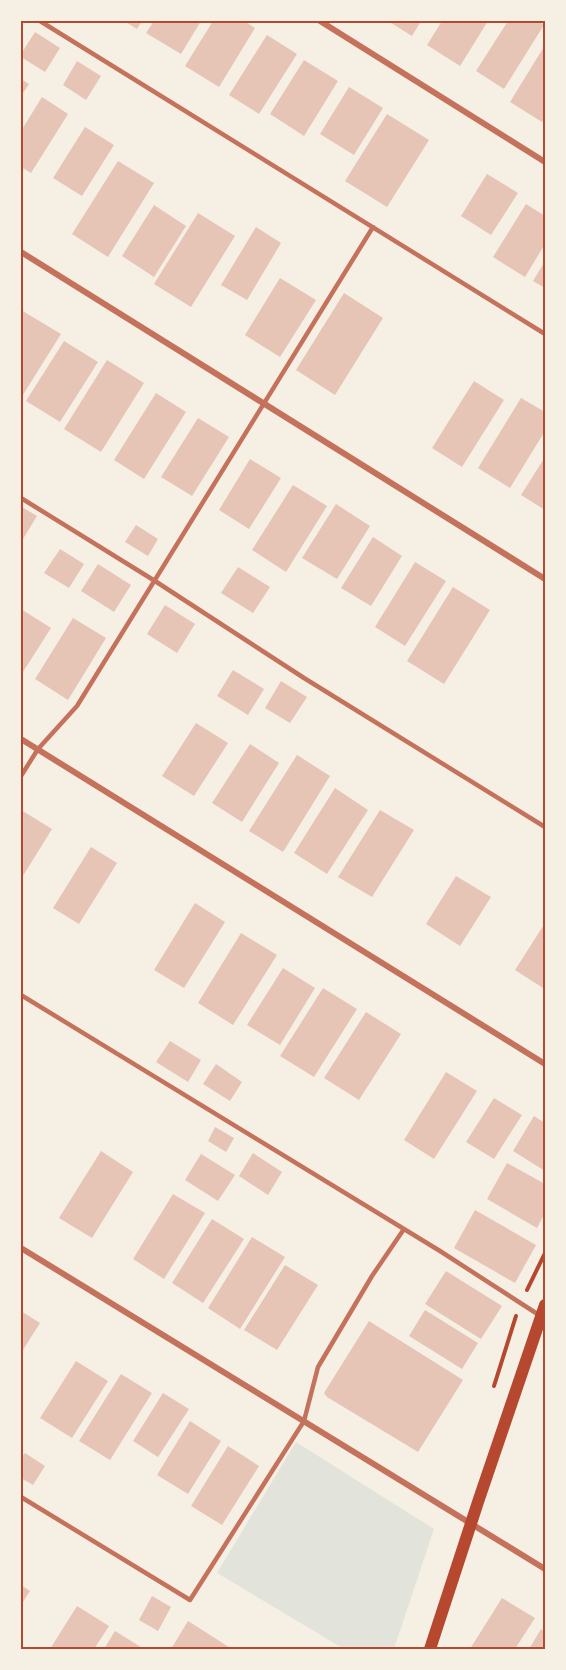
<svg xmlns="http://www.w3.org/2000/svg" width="566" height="1670" viewBox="0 0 566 1670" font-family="'Space Grotesk',sans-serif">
<rect width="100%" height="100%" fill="#f6efe4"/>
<path fill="#e2e4dc" d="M296,1442L434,1529L394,1649H344L217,1573Z"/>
<path fill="#e6c5b7" d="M124,21H142L137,29Z
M154,21H201L181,54L146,33Z
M213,21H244L255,28L219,87L185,66Z
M388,21H421L412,36Z
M442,21H488L460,66L427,45Z
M508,21H538L544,25L504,89L476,71Z
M35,32L60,48L45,72L21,57V54Z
M267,35L297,54L259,114L229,95Z
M545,45V118L542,122L510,102Z
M304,60L338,81L304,136L270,114Z
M77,61L101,76L86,100L63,85Z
M21,79L29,84L21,96Z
M349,87L383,108L354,155L320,134Z
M42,97L68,114L31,173L21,167V131Z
M387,114L429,140L387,207L345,181Z
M85,127L114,145L82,196L53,178Z
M118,161L154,183L108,257L72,234Z
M487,174L518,193L491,235L461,216Z
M526,204L545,216V244L525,277L493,257Z
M154,205L186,226L154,277L122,256Z
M198,213L235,236L191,307L154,284Z
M256,227L281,243L247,300L221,285Z
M545,261V288L533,281Z
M280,278L316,300L280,357L245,335Z
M344,293L383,318L335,395L296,370Z
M21,310L61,334L21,398Z
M64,341L98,362L60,422L26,401Z
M107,360L144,383L101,452L64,429Z
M474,381L504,400L462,467L432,448Z
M156,393L186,412L144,479L114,460Z
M521,398L545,412V431L510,488L478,468Z
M198,418L229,437L192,496L161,477Z
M545,457V510L521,495Z
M250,459L281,478L249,529L219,510Z
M293,485L327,506L286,572L252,550Z
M336,504L370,526L337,579L302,558Z
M22,507L37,516L23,539L21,537Z
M136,525L158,539L148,556L125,542Z
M373,537L402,556L371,606L341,588Z
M60,549L84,564L69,588L44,573Z
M415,562L446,581L405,646L375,627Z
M98,564L131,585L114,612L81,591Z
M238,567L270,587L253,613L221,593Z
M453,587L490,610L444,684L407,661Z
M165,605L195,624L177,653L147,634Z
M21,609L51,628L21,675Z
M73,618L106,638L68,700L35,679Z
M233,670L264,689L248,715L217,696Z
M281,681L307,697L290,723L265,708Z
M196,723L228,743L194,796L162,776Z
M250,744L279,763L242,822L212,803Z
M297,755L330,776L283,852L249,831Z
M335,788L368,810L327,874L294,853Z
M21,810L52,829L21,879Z
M380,810L414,830L372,897L338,877Z
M91,847L117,863L79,924L53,908Z
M456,876L491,897L460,946L426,924Z
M195,903L225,922L184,988L154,970Z
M545,923V986L543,988L515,970Z
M241,933L277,955L233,1025L198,1003Z
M283,968L315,988L280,1045L247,1025Z
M323,988L357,1009L314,1077L280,1056Z
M366,1012L401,1034L359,1100L324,1078Z
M170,1041L201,1060L188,1082L156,1062Z
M216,1064L242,1082L230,1101L203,1084Z
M446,1072L477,1091L434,1159L404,1140Z
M494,1098L522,1115L494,1159L466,1142Z
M534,1116L545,1123V1171L513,1151Z
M215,1127L234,1138L226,1152L208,1141Z
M101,1151L133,1172L92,1238L59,1218Z
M253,1153L282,1172L268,1195L239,1176Z
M201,1154L235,1175L218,1201L185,1180Z
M507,1163L545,1184V1213L537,1228L487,1199Z
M173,1194L205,1213L164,1279L133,1259Z
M475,1210L536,1245L515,1283L454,1248Z
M212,1219L244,1239L203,1303L172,1283Z
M252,1237L285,1257L240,1329L208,1308Z
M285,1265L318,1285L277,1350L244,1330Z
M446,1271L502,1306L481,1339L425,1304Z
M425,1310L478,1343L462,1369L409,1336Z
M21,1311L40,1323L21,1353Z
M369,1321L463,1380L418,1452L327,1397L324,1393Z
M76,1361L108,1381L72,1438L40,1418Z
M121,1374L152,1393L110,1460L79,1441Z
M163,1393L189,1409L158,1457L133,1441Z
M190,1421L221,1441L188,1494L157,1475Z
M228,1446L259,1466L222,1525L191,1506Z
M25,1453L45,1466L33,1485L21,1478V1458Z
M21,1585L30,1591L21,1605Z
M152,1596L171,1607L158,1631L139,1620Z
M502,1598L535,1618L515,1649H470Z
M77,1606L109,1626L94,1649H50Z
M188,1621L196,1626L232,1649H171Z
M541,1629L545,1632V1649H529Z
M115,1631L144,1649H104Z"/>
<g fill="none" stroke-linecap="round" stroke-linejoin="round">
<path stroke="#b5482f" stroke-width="4" d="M527,1290L545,1253
M494,1386L516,1316"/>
<path stroke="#c5725c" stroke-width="4.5" d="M40,21L545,334
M21,498L155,581L304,678L545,827
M21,776L38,749L77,706L373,227
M21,995L440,1251L539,1315
M21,1497L190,1600L304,1421L318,1367L372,1276L404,1229"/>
<path stroke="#c5725c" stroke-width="6" d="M320,21L545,162
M21,252L545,579
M21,739L545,1064
M21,1248L545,1569"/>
<path stroke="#b5482f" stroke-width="12" d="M430,1649L478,1502L545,1305"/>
</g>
<rect width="566" height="1670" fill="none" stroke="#f6efe4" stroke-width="45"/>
<rect x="22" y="22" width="522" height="1626" fill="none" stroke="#b5482f" stroke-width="2"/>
</svg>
